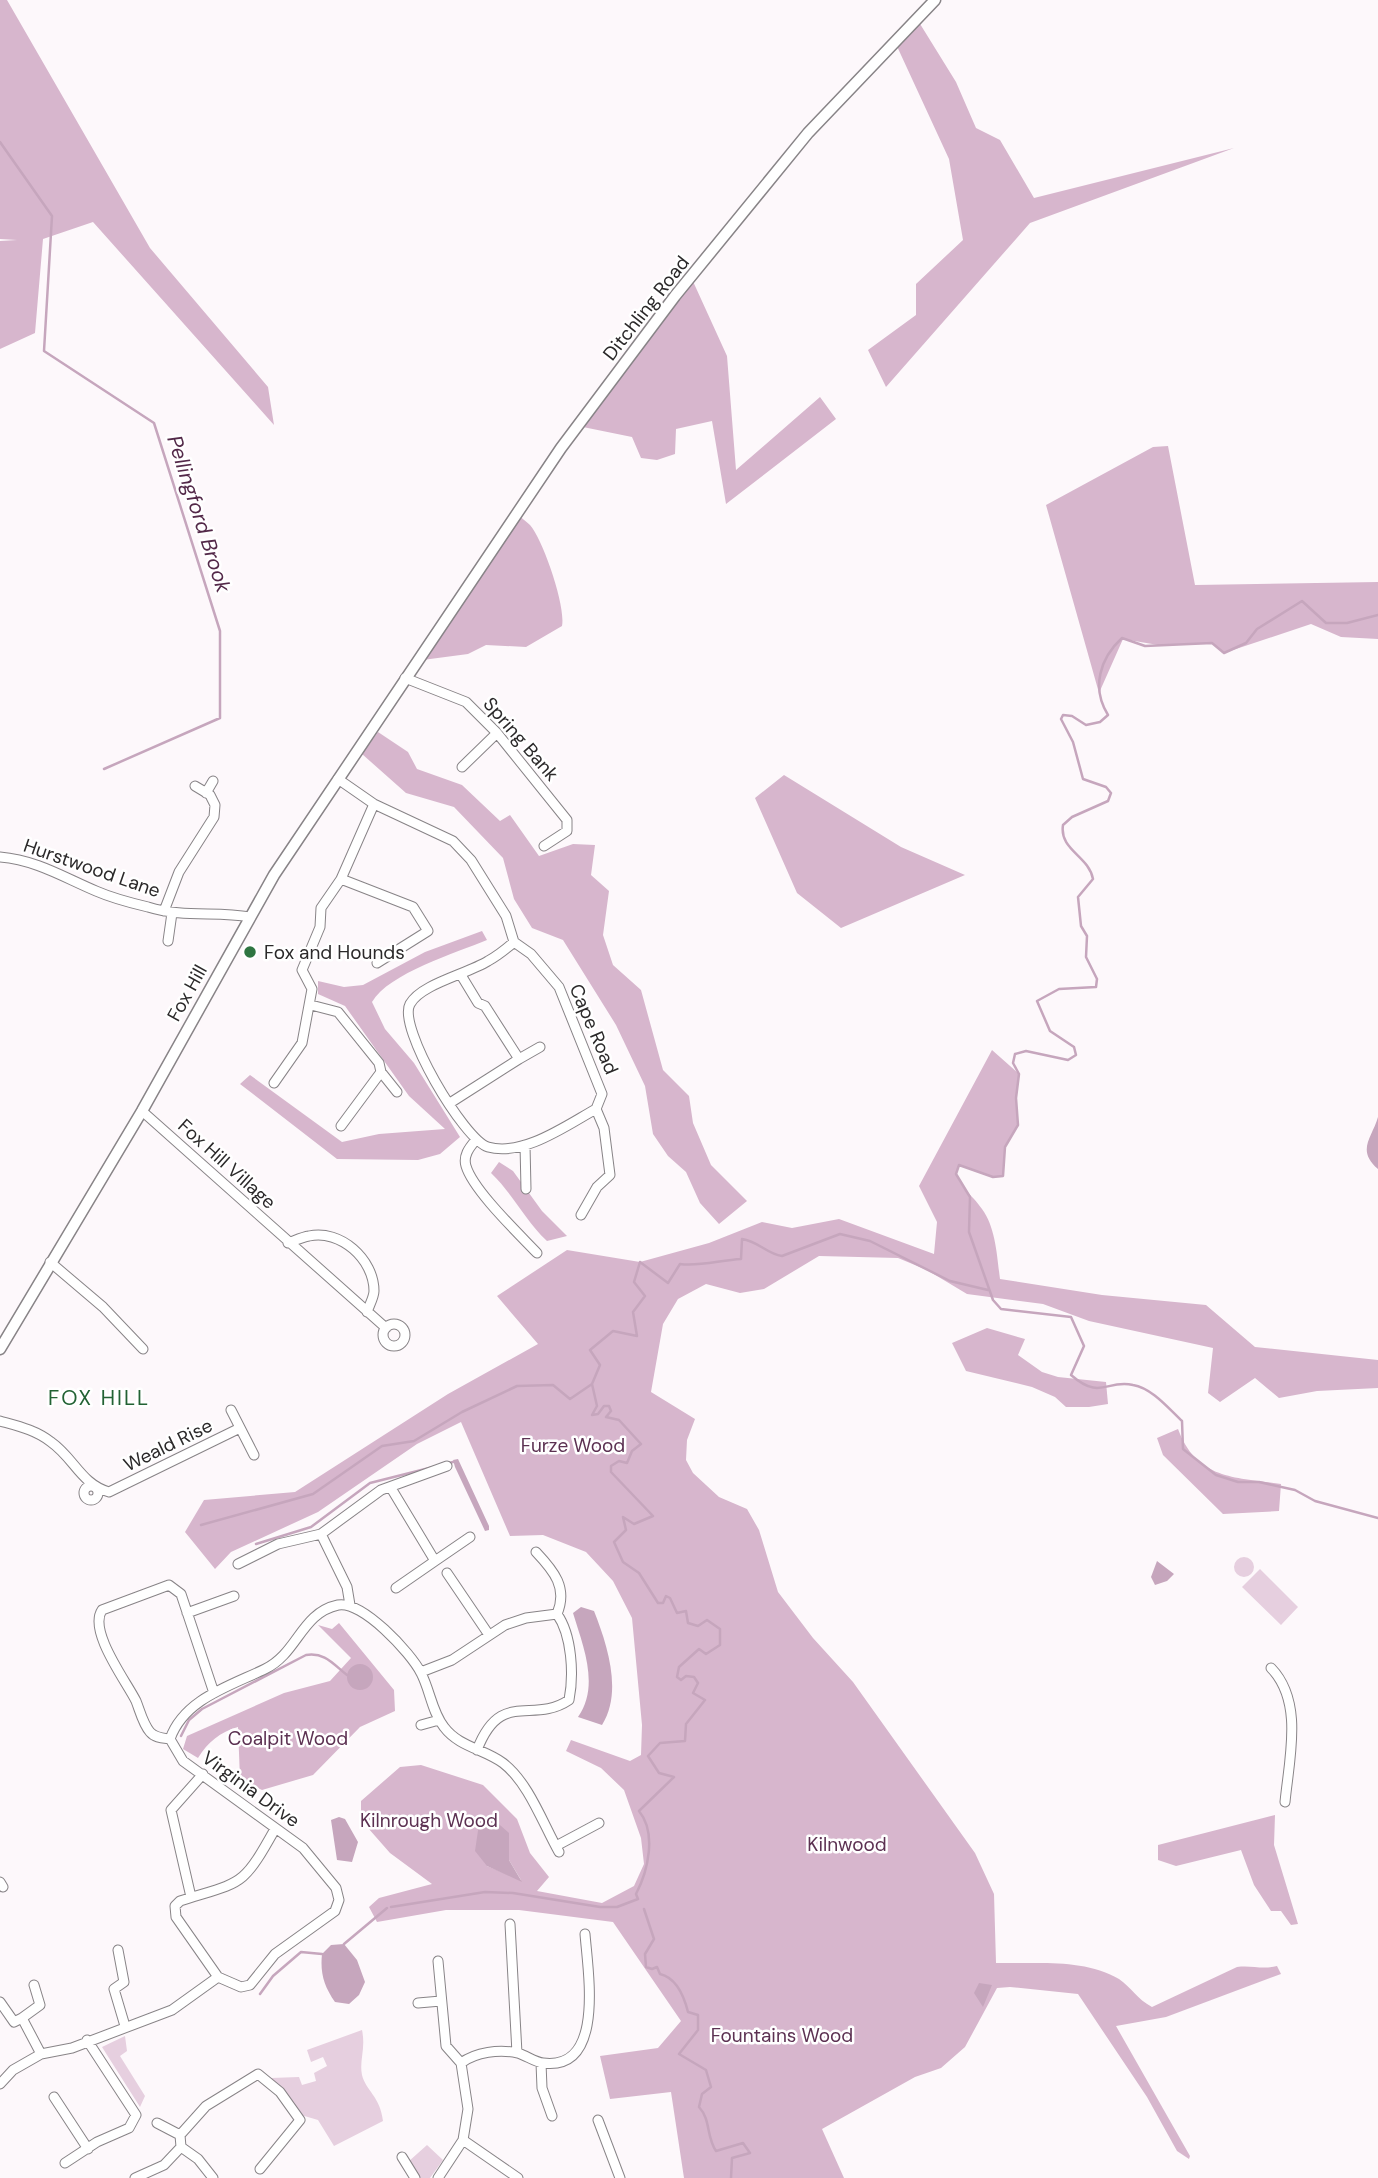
<svg xmlns="http://www.w3.org/2000/svg" width="1378" height="2178" viewBox="0 0 1378 2178" font-family="'DM Sans',sans-serif">
<rect width="100%" height="100%" fill="#fdf8fb"/>
<path fill="#e6cfdf" d="M1234 1567a10 10 0 1 1 20 0a10 10 0 1 1-20 0Z
M1260,1569L1298,1607L1281,1625L1242,1587Z
M362,2030C366,2049 359,2060 362,2075C366,2091 380,2096 383,2121L334,2146L318,2120L301,2115L271,2078L299,2077L302,2085L316,2081L314,2073L327,2066L323,2057L311,2062L307,2050Z
M125,2036L127,2051L120,2056L145,2096L140,2107L102,2047Z
M427,2145L443,2160L430,2178H419L408,2162Z"/>
<path fill="#d7b6cd" fill-rule="evenodd" d="M0,0H7L150,248L268,387L274,425L93,222L43,239L35,333L0,349V241L17,240L0,239Z
M917,19L956,82L976,128L1000,140L1034,198L1234,148L1030,223L886,387L868,350L916,315V284L963,240L949,159L895,42Z
M691,277L727,356L736,470L820,397L836,419L726,504L712,421L676,429L675,454L657,460L641,458L632,437L578,426Z
M1168,446L1195,585L1378,582V639L1341,637L1311,624L1224,653L1212,643L1158,645L1123,639L1099,693L1046,505L1153,447Z
M517,514C521,518 526,521 530,525C543,540 566,606 562,626L526,647L486,645L468,654L415,661Z
M378,732L408,752L417,769L462,785L500,821L510,815L539,856L573,844L595,845L591,875L609,891L603,935L613,965L641,990L663,1070L689,1096L693,1123L711,1165L747,1201L719,1224L700,1203L686,1172L668,1156L653,1134L645,1086L616,1025L563,940L532,928L514,899L503,858L454,807L406,793L362,754Z
M784,775L901,847L965,875L841,928L797,893L755,798Z
M482,931L487,940C456,953 389,973 372,1002L385,1029L414,1063L460,1137L440,1154L418,1160L337,1159L240,1084L250,1075L342,1142L379,1134L445,1129L409,1096L345,1006L318,994V981L344,987L363,985L425,952Z
M992,1050L1019,1074L1016,1098L1018,1125L1005,1147L1003,1176L993,1177L960,1165L956,1174C965,1194 971,1193 982,1209C996,1228 997,1257 1000,1279L1102,1295L1206,1305L1255,1347L1378,1360V1388L1317,1391L1279,1398L1255,1378L1220,1402L1208,1393L1213,1348L1089,1321L1043,1304L967,1294L927,1270L898,1258L819,1256L764,1289L740,1293L706,1284L678,1299L663,1324L651,1392L695,1419L687,1440L686,1460L693,1473L719,1497L747,1509L759,1530L778,1592L813,1638L853,1682L975,1853L994,1894L996,1963C1037,1964 1083,1958 1119,1979C1131,1987 1137,1999 1152,2007L1237,1967C1252,1965 1262,1970 1277,1966L1281,1974L1166,2017L1116,2026L1190,2156L1189,2159L1177,2151L1147,2097L1078,1994L1010,1987L997,1988L965,2047L941,2068L915,2077L822,2129L844,2178H684L671,2092L610,2099L600,2056L658,2048L681,2021L613,1922L519,1910H446L377,1922L369,1907L379,1898L432,1884L390,1853L361,1820V1801L400,1767L421,1765L483,1785L517,1819L530,1853L549,1877L537,1891L602,1903L634,1886L644,1864L641,1838L624,1790L601,1768L566,1751L571,1740L630,1761L641,1755L642,1725L632,1618L613,1581L586,1552L543,1535L510,1536L461,1422L417,1444L318,1512L231,1552L215,1569L185,1532L204,1500L295,1492L448,1394L538,1344L497,1296L567,1250L640,1262L709,1243L762,1222L792,1228L839,1219L934,1254L937,1222L919,1186ZM509,1833V1860L521,1880L487,1866Z
M499,1162L513,1171L542,1211L567,1236L547,1241C525,1220 513,1194 491,1173Z
M987,1328L1025,1339L1018,1355L1042,1372L1058,1377L1106,1382L1108,1404L1089,1407H1066L1055,1397L1032,1387L966,1371L952,1343Z
M1178,1429C1197,1480 1235,1477 1281,1484L1279,1511L1223,1514L1163,1455L1157,1438Z
M339,1623L394,1690L395,1711L360,1727L313,1775L262,1790L240,1779L238,1727C220,1732 208,1742 198,1758L183,1749L187,1736L284,1693L330,1681L351,1658L318,1625L332,1629Z
M1275,1815L1274,1845L1298,1924L1291,1925L1281,1911H1271L1254,1885L1241,1850L1176,1866L1158,1860V1845Z"/>
<path fill="#c6a6bd" d="M1378,1117V1169C1356,1150 1372,1138 1378,1117Z
M458,1459L489,1526V1530L485,1531L455,1467L453,1460Z
M1157,1561L1174,1574L1167,1581L1155,1585L1151,1577Z
M581,1607L594,1611C607,1644 623,1692 602,1725L578,1717C600,1686 583,1646 573,1613Z
M347 1677a13 13 0 1 1 26 0a13 13 0 1 1-26 0Z
M339,1817L345,1819L358,1842L352,1862L337,1860L331,1820Z
M480,1817L492,1818L509,1833V1860L522,1882L487,1866L475,1851Z
M344,1944L357,1960L365,1982L359,1995L349,2004L335,2002C324,1986 320,1973 322,1954L331,1945Z
M979,1983L992,1985L983,2007L974,1993Z"/>
<g fill="none" stroke-linecap="round" stroke-linejoin="round">
<path stroke="#c6a6bd" stroke-width="2.5" d="M0,142L52,216L44,351L154,423L220,631V718L104,769
M1378,615L1347,623H1326L1302,601L1257,629L1246,643L1224,653L1212,643L1145,646L1122,638C1100,658 1091,688 1108,715L1100,722L1086,725L1072,716L1063,715L1061,719L1073,742L1083,779L1106,787L1111,793L1108,801L1072,817L1063,825C1059,850 1089,856 1093,879L1078,897L1081,926L1087,936L1086,957L1097,979L1096,987L1059,989L1037,1001L1050,1031L1074,1047L1076,1055L1068,1060L1026,1051L1015,1054L1013,1063L1019,1074L1016,1098L1018,1125L1005,1147L1003,1176L993,1177L959,1165L956,1174L970,1197L969,1232L993,1300L1001,1309L1071,1317L1084,1346L1071,1375C1101,1401 1106,1379 1133,1385C1152,1388 1169,1409 1182,1421L1183,1449L1216,1475L1238,1482H1259L1295,1490L1315,1501L1378,1518
M201,1525L313,1494L382,1446L414,1441L462,1412L517,1386L553,1385L570,1399L592,1384
M256,1544L311,1527L370,1483L453,1462
M181,1736L189,1720L202,1709L306,1655C325,1652 333,1664 347,1675
M391,1907L485,1892L513,1893L600,1907H617L638,1899L636,1894C648,1871 657,1833 639,1811L674,1777L659,1773L648,1756L660,1743L685,1741L686,1724L705,1700L693,1693L698,1683L694,1677L686,1676L681,1680L677,1677L679,1667L699,1649L706,1654L720,1645V1629L707,1620L698,1626L688,1623L686,1611L677,1613L670,1598L666,1596L663,1603H658L639,1573L623,1562L614,1542L626,1530L623,1517L634,1524L653,1516L611,1472V1466L619,1461L627,1463L632,1451L641,1444L619,1420L606,1417L611,1411L609,1406H604L598,1414L592,1415L597,1406L592,1384L600,1365L590,1350L613,1331L637,1336L633,1312L645,1296L634,1282L640,1262L668,1283L680,1264C698,1267 721,1260 741,1259L742,1239C758,1241 767,1254 782,1256L840,1234L870,1241L950,1281L988,1290
M644,1909L654,1939L645,1954L646,1967L652,1969L657,1967L660,1974C677,1978 684,1996 688,2012L698,2015V2030L679,2054L706,2070L711,2087L702,2094L699,2107C711,2120 706,2136 716,2151L743,2143L750,2153L732,2158L731,2178
M344,1944L387,1908
M260,1994L273,1976L301,1952L322,1954"/>
<g stroke="#888487" stroke-width="11">
<path id="minor" d="M405,678L466,702L497,733L567,820V831L544,846
M462,767L497,733
M338,779L374,804L453,841L471,860L506,916L514,942L531,954L559,987L602,1094L596,1109L604,1128L610,1175L597,1187L581,1215
M206,793L213,781
M0,857C36,860 63,877 96,891C112,898 131,903 148,907C184,918 215,911 250,917
M341,879L413,907L428,931L377,963
M164,911L179,872L214,817L215,805L210,795L195,786
M168,941L172,913
M514,942C506,949 497,956 488,961C467,974 421,984 410,1004C397,1027 464,1140 488,1147C523,1157 567,1125 596,1109
M311,1005L338,1012L379,1063L381,1072L397,1092
M519,1059L540,1047
M274,1083L302,1043L312,989L302,970L320,927L321,908L341,879L374,804
M450,1103L519,1059L485,1006L478,1003L461,975
M142,1111L386,1328
M341,1126L381,1072
M475,1141C469,1148 463,1156 466,1166C473,1190 518,1233 537,1253
M525,1145L526,1189
M288,1243C294,1241 302,1237 309,1236C340,1229 374,1259 374,1291C374,1297 369,1306 367,1312
M50,1262L103,1307L143,1349
M383 1335a11 11 0 1 1 22 0a11 11 0 1 1-22 0Z
M231,1410L254,1455
M0,1421C18,1426 36,1430 51,1442C74,1458 81,1484 109,1492L240,1428
M84 1493a7 7 0 1 1 14 0a7 7 0 1 1-14 0Z
M391,1488L435,1561L470,1537
M321,1534L347,1587L350,1605
M536,1552C554,1571 568,1588 557,1614
M238,1564L278,1544L321,1534L381,1490L447,1466
M447,1573L489,1635
M396,1588L435,1561
M187,1613L234,1596
M1271,1668C1304,1702 1289,1759 1285,1802
M421,1672L452,1660L505,1625L526,1618L557,1614C572,1635 574,1675 569,1700C532,1725 501,1688 477,1750
M421,1725L439,1720
M170,1739C163,1738 155,1738 150,1732C143,1724 140,1711 136,1701C126,1681 88,1631 102,1610L169,1585L181,1594L214,1693
M556,1846L599,1823
M0,1882L3,1887
M191,1897L171,1810L203,1774
M510,1924L517,2053
M118,1950L124,1982L114,1989L125,2026
M438,1961L446,2046L461,2063L468,2109L463,2140L438,2178
M218,1977L241,1987L250,1985L275,1954L335,1911L339,1900L336,1888L303,1848L183,1761L170,1739C184,1699 230,1686 265,1669C298,1653 301,1613 338,1605C362,1600 411,1653 421,1673C430,1690 432,1712 444,1727C459,1747 484,1749 503,1763C529,1783 543,1824 559,1852
M218,1977L176,1917L175,1906L180,1901C243,1881 242,1888 275,1829
M34,1985L40,2005L22,2018L41,2054
M0,2002L14,2022L22,2018
M418,2003L441,2001
M461,2063C476,2052 499,2049 518,2053C527,2056 535,2062 543,2063C605,2071 588,1973 585,1934
M541,2063L542,2088L552,2116
M0,2084L13,2070L41,2054L72,2048L172,2010L218,1977
M54,2097L88,2149
M598,2120L620,2178
M157,2123L180,2135
M463,2140L518,2178
M181,2147L198,2159L213,2178
M402,2157L415,2178
M65,2163L97,2142L129,2128L136,2115L87,2040
M135,2178L164,2165L181,2147L180,2135L206,2106L258,2074L280,2092L300,2120L260,2169"/>
</g>
<g stroke="#888487" stroke-width="13">
<path id="major" d="M0,1349L142,1111L274,875L561,448L675,296L808,133L935,0"/>
</g>
<use href="#minor" stroke="#fff" stroke-width="9"/>
<use href="#major" stroke="#fff" stroke-width="10"/>
</g>
<circle fill="#2e7541" stroke="#fff" stroke-width="2.5" cx="250" cy="952" r="7"/>
<g text-anchor="middle" dominant-baseline="central" stroke-width="5" stroke-linejoin="round" paint-order="stroke">
<g font-size="19" fill="#2b292a" stroke="#fff">
<text transform="translate(646 308) rotate(-52)">Ditchling Road</text>
<text transform="translate(521 739) rotate(49)">Spring Bank</text>
<text transform="translate(92 868) rotate(19)">Hurstwood Lane</text>
<text transform="translate(187 993) rotate(-61)">Fox Hill</text>
<text transform="translate(594 1029) rotate(67)">Cape Road</text>
<text transform="translate(227 1164) rotate(42)">Fox Hill Village</text>
<text transform="translate(168 1445) rotate(-26)">Weald Rise</text>
<text transform="translate(251 1789) rotate(36)">Virginia Drive</text>
</g>
<g font-size="19" fill="#2b292a" stroke="#fff" text-anchor="start">
<text x="264" y="952">Fox and Hounds</text>
</g>
<g font-size="19" fill="#5c3152" stroke="#fff">
<text x="573" y="1445">Furze Wood</text>
<text x="288" y="1738">Coalpit Wood</text>
<text x="429" y="1820">Kilnrough Wood</text>
<text x="847" y="1844">Kilnwood</text>
<text x="782" y="2035">Fountains Wood</text>
</g>
<g font-size="21" font-style="italic" fill="#532949" stroke="#fff">
<text transform="translate(199 514) rotate(72)">Pellingford Brook</text>
</g>
<g font-size="21" letter-spacing="2" fill="#226234" stroke="#fff">
<text x="99" y="1398">FOX HILL</text>
</g>
</g>
</svg>
